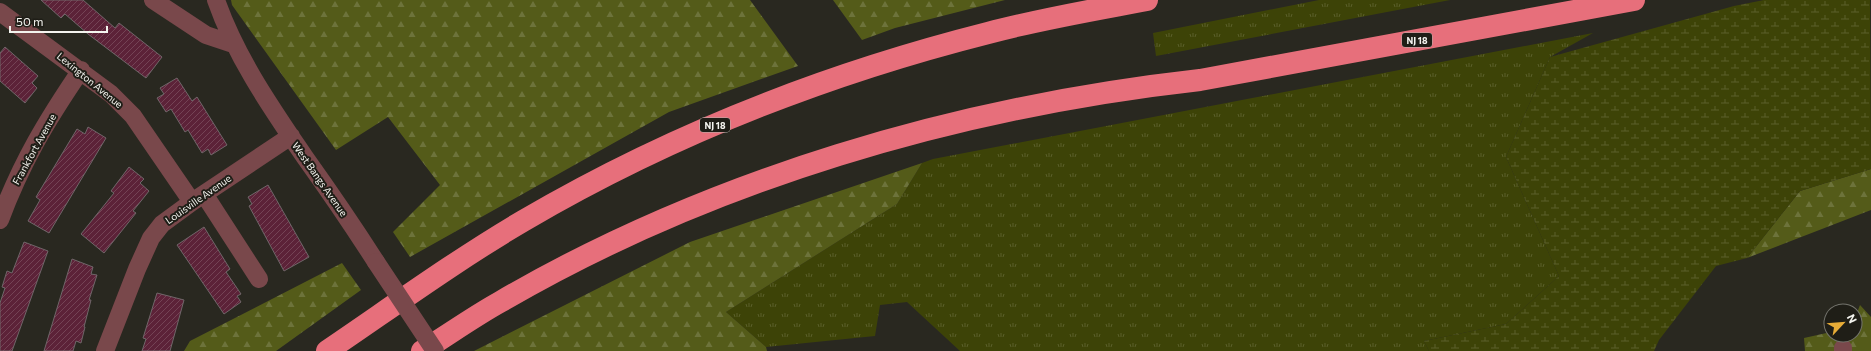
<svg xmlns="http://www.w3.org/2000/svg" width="1871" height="351" viewBox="0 0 1871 351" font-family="Commissioner,sans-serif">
<defs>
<pattern id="grass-tufts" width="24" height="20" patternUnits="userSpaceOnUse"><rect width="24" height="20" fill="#3d4307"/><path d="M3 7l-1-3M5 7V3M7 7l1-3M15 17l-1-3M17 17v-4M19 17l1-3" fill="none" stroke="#5a5f2b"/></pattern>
<pattern id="forest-firs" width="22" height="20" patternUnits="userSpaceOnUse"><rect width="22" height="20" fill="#545b19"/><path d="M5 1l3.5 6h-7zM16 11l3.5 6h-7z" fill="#6d733b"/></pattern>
<pattern id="wetland-marsh" width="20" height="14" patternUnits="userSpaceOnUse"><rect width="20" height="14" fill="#3d4307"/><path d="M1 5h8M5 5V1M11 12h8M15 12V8" fill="none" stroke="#5a5f2b"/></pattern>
<pattern id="building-hatch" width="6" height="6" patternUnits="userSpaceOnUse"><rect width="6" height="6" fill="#5c2238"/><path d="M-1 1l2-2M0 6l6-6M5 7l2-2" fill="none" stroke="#744355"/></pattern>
</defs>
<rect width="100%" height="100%" fill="#292820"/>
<path fill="url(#grass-tufts)" d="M1319,0H1450L1156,56L1153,33Z
M1593,33L1550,57L1506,157L1559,276L1506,324L1424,341L1429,351H960L907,302L880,305L875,336L766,347L726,312L897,204L922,163L933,159Z"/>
<path fill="url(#forest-firs)" d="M231,0H750L798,66L669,112L410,257L393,232L440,185L388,117L336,150L232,5Z
M833,0H1005L895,28L862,40Z
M922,163L897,204L726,312L766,347L767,351H474L690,242Z
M1871,169V210L1747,258L1800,191Z
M342,263L361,290L276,351H184L190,341Z
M1860,305L1871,317V351H1805L1804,338L1831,332V335H1855V318Z"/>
<path fill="url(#wetland-marsh)" d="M1764,0H1870L1871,169L1800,191L1747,258L1716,266L1659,340L1654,351H1429L1424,341L1506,324L1559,276L1506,157L1550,57L1734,6Z"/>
<path fill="url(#building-hatch)" stroke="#706669" d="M41,0H83L115,28L119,23L162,57L146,78L88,34L65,14L61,18Z
M5,47L38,76L32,83L37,88L25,103L0,81V53Z
M177,78L192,101L197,97L227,145L211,155L208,149L202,153L188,130L185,132L171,109L166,112L157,98L164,94L160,88Z
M88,127L106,138L49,233L28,221L40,200L36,197L77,129L85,134Z
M129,167L144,179L140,183L149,191L133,211L136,213L104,253L81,234L114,193L111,191Z
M268,185L309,257L284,271L249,206L252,204L248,197Z
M204,227L230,269L226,272L241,294L237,296L241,302L224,314L177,245Z
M24,242L48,251L12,351H0V303L5,288L2,287L7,271L12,273Z
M72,259L93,267L91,274L97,275L89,300H91L84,327H85L81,343L76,341L73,351H44Z
M157,293L184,300L170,351H142L146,339L143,338Z"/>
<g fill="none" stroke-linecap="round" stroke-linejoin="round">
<path stroke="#79484b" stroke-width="18" d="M153,0L206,35L233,44
M216,0C236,57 270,106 304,156C329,191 353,226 376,262
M0,12L111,94L133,116L192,202
M204,194L259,279
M0,220C21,163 47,120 81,70
M105,351L137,269L151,238L162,224L192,202L291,136
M1843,351V348"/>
<path stroke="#e76f7b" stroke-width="22" d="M327,351C392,307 455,261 523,221C668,136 826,74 988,33C1040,19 1094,10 1147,0
M422,351C448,335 473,317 500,302C711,179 958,107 1200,80L1634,0"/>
<path stroke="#79484b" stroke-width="18" d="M376,262L435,351"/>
</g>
<g text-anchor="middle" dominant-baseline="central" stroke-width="4" stroke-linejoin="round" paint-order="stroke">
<g fill="#1f1e17" stroke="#b4b4ae" stroke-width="1">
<rect x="1402" y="33" width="30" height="14" rx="3"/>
<rect x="700" y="118" width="30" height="14" rx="3"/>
</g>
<g font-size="9" font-weight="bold" fill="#f4f4ef">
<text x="1417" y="40">NJ 18</text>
<text x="715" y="125">NJ 18</text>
</g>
<g font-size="10" fill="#f4f4ef" stroke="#1f1e17">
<text transform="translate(90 80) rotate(39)">Lexington Avenue</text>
<text transform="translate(34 149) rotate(-61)">Frankfort Avenue</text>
<text transform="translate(320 179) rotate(55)">West Bangs Avenue</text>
<text transform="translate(198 199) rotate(-35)">Louisville Avenue</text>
</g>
</g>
<g transform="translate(1843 323) rotate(64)"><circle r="19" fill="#1f1e17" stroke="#74746d"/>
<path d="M0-3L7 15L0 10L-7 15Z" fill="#e7ac37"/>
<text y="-6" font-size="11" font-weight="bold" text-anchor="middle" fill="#f4f4ef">N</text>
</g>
<path d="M10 26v6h97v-6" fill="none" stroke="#f4f4ef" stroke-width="2"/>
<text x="16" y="26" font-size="12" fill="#f4f4ef" stroke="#1f1e17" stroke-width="3" paint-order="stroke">50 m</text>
</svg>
